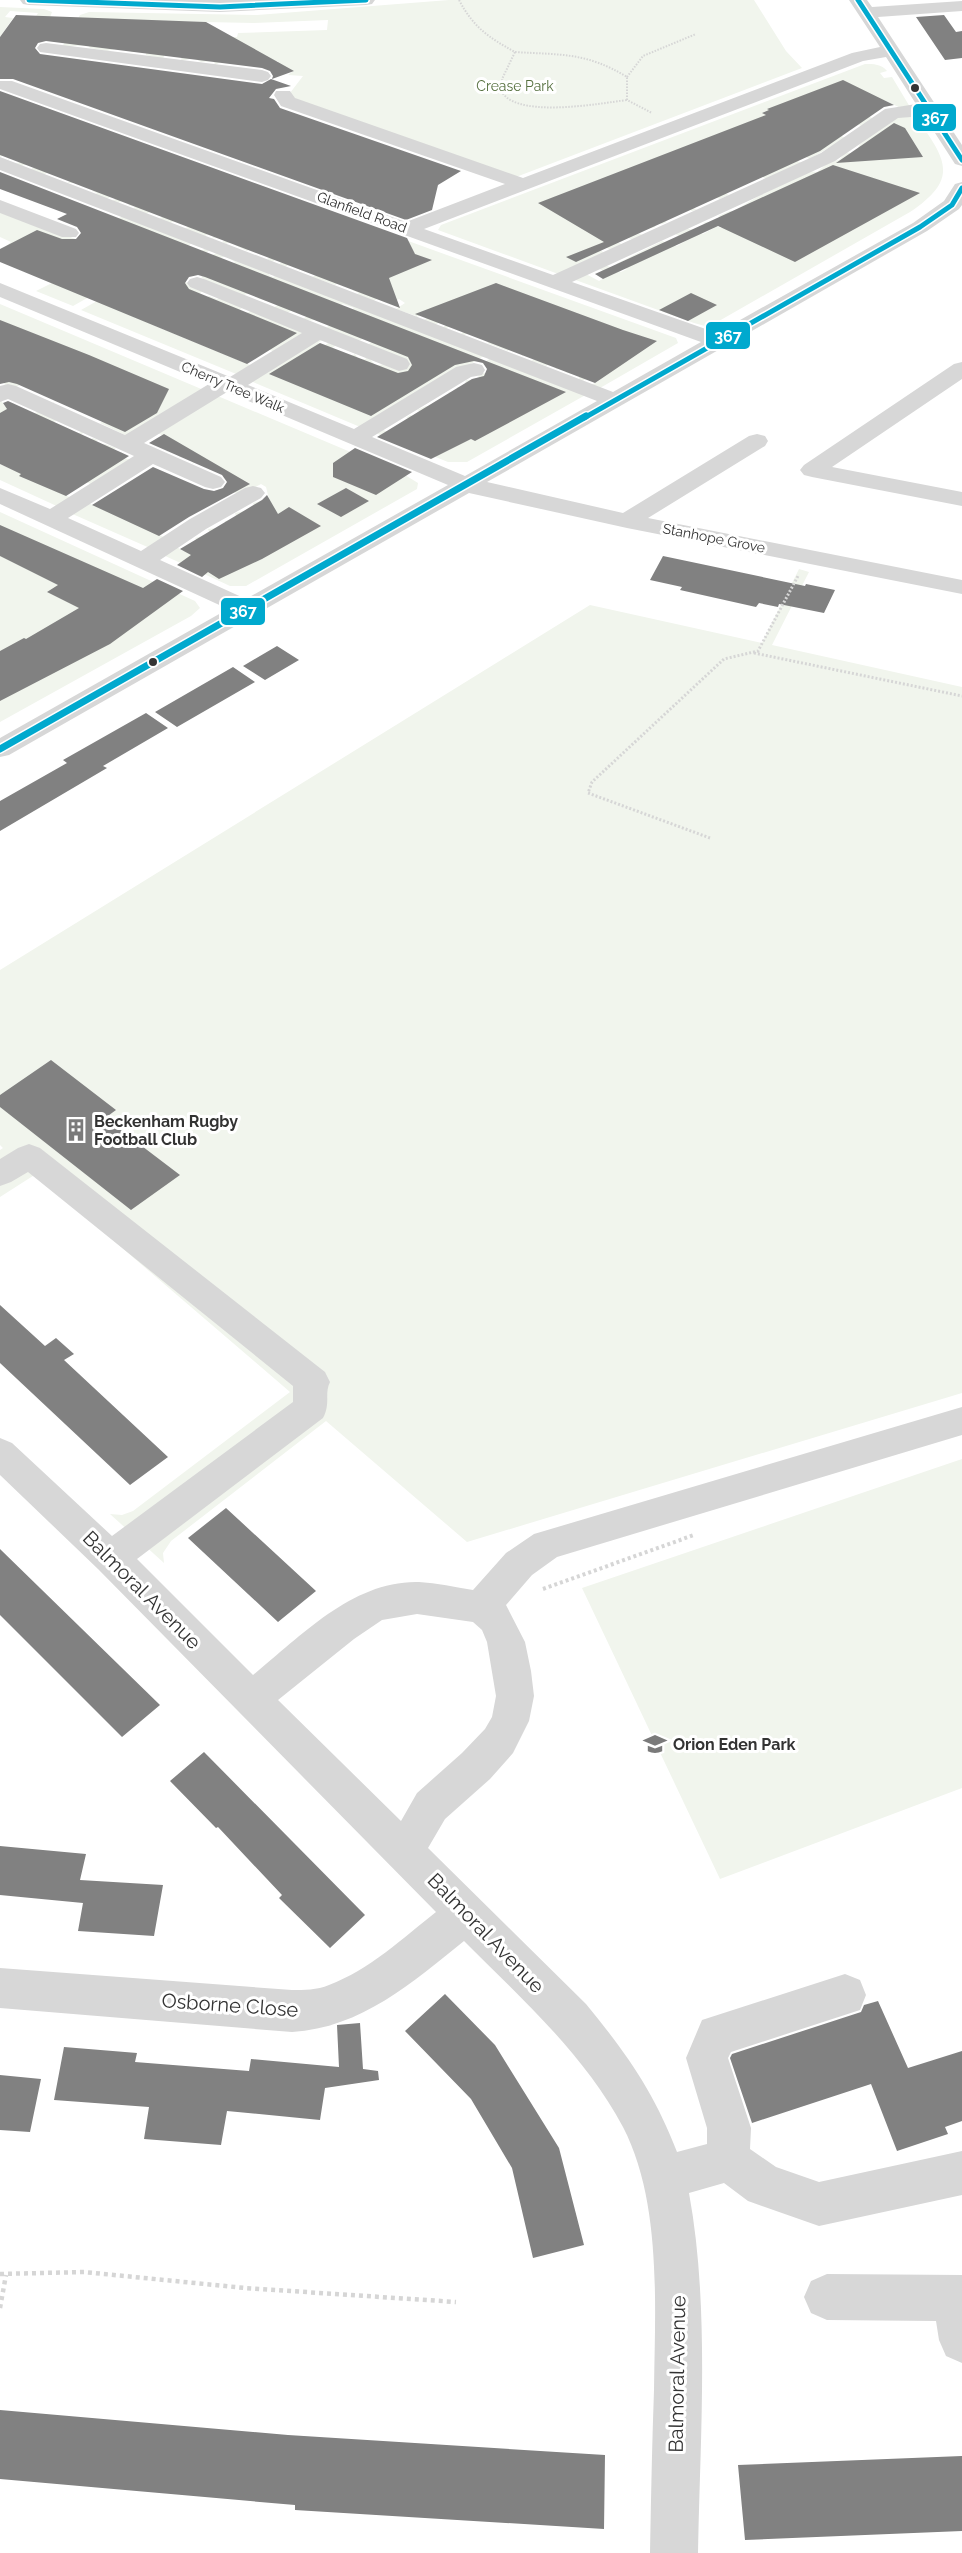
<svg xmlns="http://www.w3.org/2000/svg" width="962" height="2553" viewBox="0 0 962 2553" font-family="Raleway,sans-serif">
<rect width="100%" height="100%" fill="#fff"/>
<path fill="#f1f5ed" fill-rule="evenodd" d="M449,0H754L786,51L802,68L516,177L294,101L290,93L303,76L288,75L293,71H275L278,61L224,60L215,65L214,61L201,62L194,58L181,61L182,54L165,53L163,59L146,55V52H132L123,47L107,51L90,48L88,45L62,47L80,15L89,12L257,15ZM328,20L327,30L238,33L237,37H223L155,21L254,23Z
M0,7L44,9L52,12L47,26L23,37L38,13L10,11L5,17L13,18L0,37Z
M865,64C873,64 882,64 887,71L880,73L884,78L892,77L910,107L901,108L883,100L877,102L864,114L874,119L863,127L852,121L836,133L845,138L810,159L797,153L789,157L804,164L767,179L756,174L719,190L729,195L720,199L709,194L683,202L697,210L692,211L684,207L650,213L667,222L662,224L651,218L646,221L656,227L651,228L632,218L627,227L646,237L636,242L618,232L609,237L623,245L611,250L601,245L596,248L605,253L578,264L561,275L438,230L441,225Z
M0,101L400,238L676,338L678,343L600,388L590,386L600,380L591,375L580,383L579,377L589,370L581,367L571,374L565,372L574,365L568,362L557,369L555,368L564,362L556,359L546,366L531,361L540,355L532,352L521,356L532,349L519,343L508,351L487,343L496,337L472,330L463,336L459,335L466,330L453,324L443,330L442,328L452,321L446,318L435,325L422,321L432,315L426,311L415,318L416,316L396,309L405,303L399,299L396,301L382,296L372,302L355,295L359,293L352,290L362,284L355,281L342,287L352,281L346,278L335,285L312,277L323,271L312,266L297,271L309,265L293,262L285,267L279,264L289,258L283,255L272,262L267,259L277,253L271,250L260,256L268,250L257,245L247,251L235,245L245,239L239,237L226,244L222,242L232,236L226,233L209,240L219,234L213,231L205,236L181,231L195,223L181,217L167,225L156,221L165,215L154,210L144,215L132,210L135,207L128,205L138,199L132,196L118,203L112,201L119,197L115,195L104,200L92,196L97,193L92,191L101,185L95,182L83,187L93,182L84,178L73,183H67L78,177L47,173L40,176L27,171L35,167L32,163L17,167L12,165L25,160L19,156L6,160L16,155L11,152L0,157Z
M915,115C944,158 962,177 910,212L712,325L705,326L694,323L570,278L584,273L599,281L610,275L596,267L603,264L621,272L627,269L616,264L662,241L677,246L687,240L675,234L687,228L703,234L714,228L703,223L707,222L721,228L731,222L718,216L730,211L733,212L755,198L809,171L817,172L830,161L839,160L846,152L855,154L860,144L892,116Z
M0,209L108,252L84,237L123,216L194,242L186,247L198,252L207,248L211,249L206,253L212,255L219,252L269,272V275L273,277L279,274L487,354L365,429L248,380L313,338H325L318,343L324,346L332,340L339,343L331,349L349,357L355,354L359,360L366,359L364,355L369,358L376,366L383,364L364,347L372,342L364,338L357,342L323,330L354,308L343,304C331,311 317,325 303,319L313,312L305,303L287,313L273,308L284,301L275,297L267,301L257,298L269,291L261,287L240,297L212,285L201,277L216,268L221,270L235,262L225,256L178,279L204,290L192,299L199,302L209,296L217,299L221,297L242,308L234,314L240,317L252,310L308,331L278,353L265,348L153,325L255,367L241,376L81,310L97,301L17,251L6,246L11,242L0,237Z
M52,283L89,297L73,306L36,291Z
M0,304L206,391L127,436L100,423L111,416L104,412L91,419L101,413L79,403L67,409L78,402L62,398L52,403L64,396L25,382L13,389L4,384L9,376L0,375Z
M495,355L589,393L467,462H448L373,432L381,429L398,436L418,422L406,418L410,415L426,421L432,416L417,410L426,406L441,409L451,394L448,392H458L457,387L472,389L475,385L465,383L466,380H479L478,373H490L491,367L482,364Z
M213,394L405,475L418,483L417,489L246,586H230L161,554L174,545L183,551L198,542L195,538L210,534L208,529L225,527V521L237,519L235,513L255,509L253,503L269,499L266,487L261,484L240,495L224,488L239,480L222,478L226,477L228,471L209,470L212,464L195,462L192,464L195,459L179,457L183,451L170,449L166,453L169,447L152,445L165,437L154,431Z
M0,399L5,406L15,403L6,409L17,415L31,407L19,415L26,418L39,411L59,419L49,425L73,437L84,430L87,431L78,436L87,441L93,438L98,440L86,448L92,451L105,444L116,448L105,455L113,459L122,452L120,458L137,460L95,486L54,468L33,481L74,499L61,508L0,480V464L16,471L0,433Z
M84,501L168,539L152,549L68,512Z
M0,512L195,601L200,608L191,616L0,722Z
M799,569L809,572L772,645L962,687V1393L467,1542L326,1421L171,1541L163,1553L164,1563L110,1514L122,1515L133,1511L290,1392L36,1174L0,1197V1150L3,1148L0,1145V970L590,605L762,643Z
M962,1459V1788L720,1879L582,1588Z"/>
<path fill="#818181" d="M16,15L206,22L294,71L272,79L273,76L270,71L262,68L46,41L38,43L35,48L40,54L262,84L271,79L291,86L276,89L269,98L274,99L280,108L461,171L438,185L432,210L406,220L13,79H0V37Z
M944,15L956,32L962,31V58L945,60L916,17Z
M843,80L894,105L884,107L820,151L576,262L566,257L604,242L538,203L766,115L762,113L769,110L767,109Z
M0,91L407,238L415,254L432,260L389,278L400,308L0,155Z
M894,123L905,128L923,157L836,163Z
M833,165L920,193L795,262L718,226L603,279L595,274Z
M0,172L566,392L475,441L471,439L431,459L377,437L472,379L484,376L487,369L483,363L474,361L455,365L371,416L269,374L320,343L398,373L408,371L412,365L408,357L205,277L198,275L189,277L185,283L189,289L297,333L247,364L0,262V249L37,230L62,239H76L81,233L77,227L57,219L67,214L0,189Z
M496,283L623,330L657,341L595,383L415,314Z
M691,293L717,305L688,321L659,310Z
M0,320L89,355L169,389L157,413L125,432L17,384L9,382L0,384Z
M8,401L129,456L66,496L19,476L21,474L0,464V413L7,409L3,403Z
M164,434L250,484L189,517L159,536L92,505L153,467L204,489L214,491L223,488L227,482L222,475L149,443Z
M355,448L412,472L376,495L333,477V463Z
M346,488L369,501L341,517L317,504Z
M267,495L278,514L289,507L321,526L262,559L219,579L208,572L202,577L177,565L191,555L180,549L262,500Z
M0,525L143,588L157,579L183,591L110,644L0,701V651L24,638L26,639L79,608L47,592L58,585L0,556Z
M663,556L805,586L806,584L835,590L824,613L779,604L778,607L759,603L756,607L680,590L682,587L650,580Z
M277,646L299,660L265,680L243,666Z
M233,667L255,682L177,727L155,712Z
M146,713L168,728L103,766L107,768L0,831V801L67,763L63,760Z
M51,1060L116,1110L105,1118L180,1175L131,1210L0,1107V1095Z
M0,1305L45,1346L56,1338L74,1354L64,1360L168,1457L130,1485L0,1363Z
M226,1508L316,1591L278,1622L188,1538Z
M0,1549L160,1705L122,1737L0,1615Z
M204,1752L365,1915L330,1948L279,1898L282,1895L218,1827L216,1828L170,1781Z
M0,1846L86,1854L80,1880L163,1885L154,1936L78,1931L83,1903L0,1895Z
M445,1994L495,2045L559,2148L584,2245L533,2258L512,2168L471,2099L405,2031Z
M878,2001L908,2068L962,2051V2121L945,2127L948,2134L897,2151L871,2084L752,2123L730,2058L732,2054L861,2012L864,2005Z
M360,2023L363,2069L378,2071L379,2080L325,2088L320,2120L227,2111L221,2145L144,2139L149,2107L54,2100L64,2047L137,2053L135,2062L249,2071L251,2059L339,2067L337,2025Z
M0,2075L41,2079L30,2132L0,2130Z
M0,2410L288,2435L605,2455L604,2529L295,2510V2505L0,2479Z
M962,2456V2531L745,2540L738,2465Z"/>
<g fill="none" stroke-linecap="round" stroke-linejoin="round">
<path stroke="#d6d6d6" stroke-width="2" stroke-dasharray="1.5 1.5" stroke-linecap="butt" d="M459,0C474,28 488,37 515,52L503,77L500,87C508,121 602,103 627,100
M515,52C561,55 586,52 627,77V100L652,113
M627,77L643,56L696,34"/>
<path stroke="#d6d6d6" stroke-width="3" stroke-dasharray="2 2" stroke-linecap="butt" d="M754,653L962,696
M710,838L588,793L592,782L724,659L758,651L798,576"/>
<path stroke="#d6d6d6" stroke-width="4" stroke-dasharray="3 3" stroke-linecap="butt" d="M543,1589L694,1535"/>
<path stroke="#d6d6d6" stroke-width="4.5" stroke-dasharray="4 4" stroke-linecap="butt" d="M0,2274L84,2272L245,2288L456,2302
M0,2308L6,2275"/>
<path fill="#d7d7d7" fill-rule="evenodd" d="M20,0H375L372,4L366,5L220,12L29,5L23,4Z
M849,0H867L872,7L962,1V11L878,17L962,145V166L955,164L924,116L898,118L835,161L572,282L717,333L913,223L944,201L955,184L962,182V205L959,209L927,231L487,482L623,513L749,436L757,434L765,436L768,441L765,446L648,518L962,580V594L627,528L469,493L9,755L0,757V738L228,609L0,504V488L50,509L134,456L8,399L0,402V386L8,384L16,386L125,435L209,384L0,297V283L230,377L302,333L190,287L187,283L190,279L197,277L204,279L407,359L410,364L407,369L399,371L320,340L248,385L354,429L456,367L474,363L482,365L485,370L482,375L471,377L372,437L465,476L597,401L0,170V157L613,392L701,342L0,89V81H12L406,222L505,184L281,106L274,95L276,91H290L295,98L523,178L852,53L880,47ZM886,57L916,104L885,109L821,153L553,275L424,229L863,61ZM227,392L448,485L246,599L160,560L206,529L261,498L265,493L261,488L253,486L245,488L190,519L141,551L68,518L153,464L205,487L213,489L221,487L225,482L221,477L144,443Z
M46,43L262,70L268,72L271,76L268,80L262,82L40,52L37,48L40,44Z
M0,200L76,229L79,233L76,237H62L0,213Z
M962,362V379L832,467L962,492V506L812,477L804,475L800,470L804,465L954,364Z
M29,1144L40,1148L325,1372L330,1382C324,1394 331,1403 323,1418L137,1559L253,1675C300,1637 353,1580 419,1582C437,1583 455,1587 473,1590L506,1553L534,1534L962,1407V1435L557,1557L532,1575L506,1605L525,1642L531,1671L534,1696L529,1721L513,1753L490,1779L445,1819L428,1848L586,2004C627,2054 654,2092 677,2152L707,2144V2128L686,2058L702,2020L845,1974L860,1980L866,1995L860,2010L731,2052L728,2058L751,2128L750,2149L776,2167L819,2182L962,2151V2195L819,2226L748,2201L724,2183L689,2193C710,2307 700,2437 698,2553H650C651,2499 652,2444 654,2390C655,2307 662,2202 623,2127C584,2054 521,1998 464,1941C413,1982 361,2028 292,2032L0,2008V1968L292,1990C304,1990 317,1990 329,1985C369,1970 403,1938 436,1912L98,1569L0,1475V1438L12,1443L112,1536L293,1402V1386L28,1172L11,1182L0,1186V1159L18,1148ZM417,1614L473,1622L482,1630L487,1642L496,1696L492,1717L485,1729L462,1753L417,1793L401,1821L278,1700L354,1639L382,1620Z
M827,2274L962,2275V2363L946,2356L939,2340L936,2321L827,2320L811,2313L804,2297L811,2281Z"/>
<g stroke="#fff" stroke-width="8">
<path id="bus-1-far1" d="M29,0L220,7L366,0
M858,0L962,160
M584,418L920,227L952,205L962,188"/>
</g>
<g stroke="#fff" stroke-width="10">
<path id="bus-1" d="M0,749L586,416"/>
</g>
<use href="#bus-1-far1" stroke="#00a9ce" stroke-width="5"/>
<use href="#bus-1" stroke="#00a9ce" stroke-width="7"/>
</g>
<defs>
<g id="building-bare" transform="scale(1.8)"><path d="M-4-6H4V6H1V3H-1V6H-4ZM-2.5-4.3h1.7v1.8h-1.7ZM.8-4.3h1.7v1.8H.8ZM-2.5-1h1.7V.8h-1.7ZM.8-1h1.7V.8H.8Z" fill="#7a7a7a" stroke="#fff" stroke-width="2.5" paint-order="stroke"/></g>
<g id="school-bare" transform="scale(1.8)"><path d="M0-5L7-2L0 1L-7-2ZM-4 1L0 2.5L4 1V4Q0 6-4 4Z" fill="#7a7a7a" stroke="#fff" stroke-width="2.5" paint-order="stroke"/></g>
</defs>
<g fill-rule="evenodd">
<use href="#building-bare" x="76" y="1130"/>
<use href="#school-bare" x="655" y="1744"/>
</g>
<g fill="#333" stroke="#fff" stroke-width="2">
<circle cx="915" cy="88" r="5"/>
<circle cx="153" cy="662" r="5"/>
</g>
<g text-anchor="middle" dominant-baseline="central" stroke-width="6" stroke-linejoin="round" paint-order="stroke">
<g font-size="14" fill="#56703f" stroke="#fff">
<text x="515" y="86">Crease Park</text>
</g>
<g font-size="14" fill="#333" stroke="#fff">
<text transform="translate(362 212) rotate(20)">Glanfield Road</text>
<text transform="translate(233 387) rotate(23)">Cherry Tree Walk</text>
<text transform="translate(714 538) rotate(11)">Stanhope Grove</text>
</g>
<g font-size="16" font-weight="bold" fill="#333" stroke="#fff" text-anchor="start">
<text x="94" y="1121">Beckenham Rugby<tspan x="94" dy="18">Football Club</tspan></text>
<text x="673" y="1744">Orion Eden Park</text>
</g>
<g font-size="20" fill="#333" stroke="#fff">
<text transform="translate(142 1590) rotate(45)">Balmoral Avenue</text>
<text transform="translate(486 1933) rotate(46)">Balmoral Avenue</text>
<text transform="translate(230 2005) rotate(4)">Osborne Close</text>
<text transform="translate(677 2374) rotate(-89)">Balmoral Avenue</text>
</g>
</g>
<g stroke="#fff" stroke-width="2">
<rect x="912" y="103" width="45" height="29" rx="6" fill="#00a9ce"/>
<rect x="705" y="321" width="46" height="29" rx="6" fill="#00a9ce"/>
<rect x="220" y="597" width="46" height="29" rx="6" fill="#00a9ce"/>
</g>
<g font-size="16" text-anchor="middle" font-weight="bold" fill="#fff">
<text x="935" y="124">367</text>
<text x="728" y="342">367</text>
<text x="243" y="617">367</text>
</g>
</svg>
